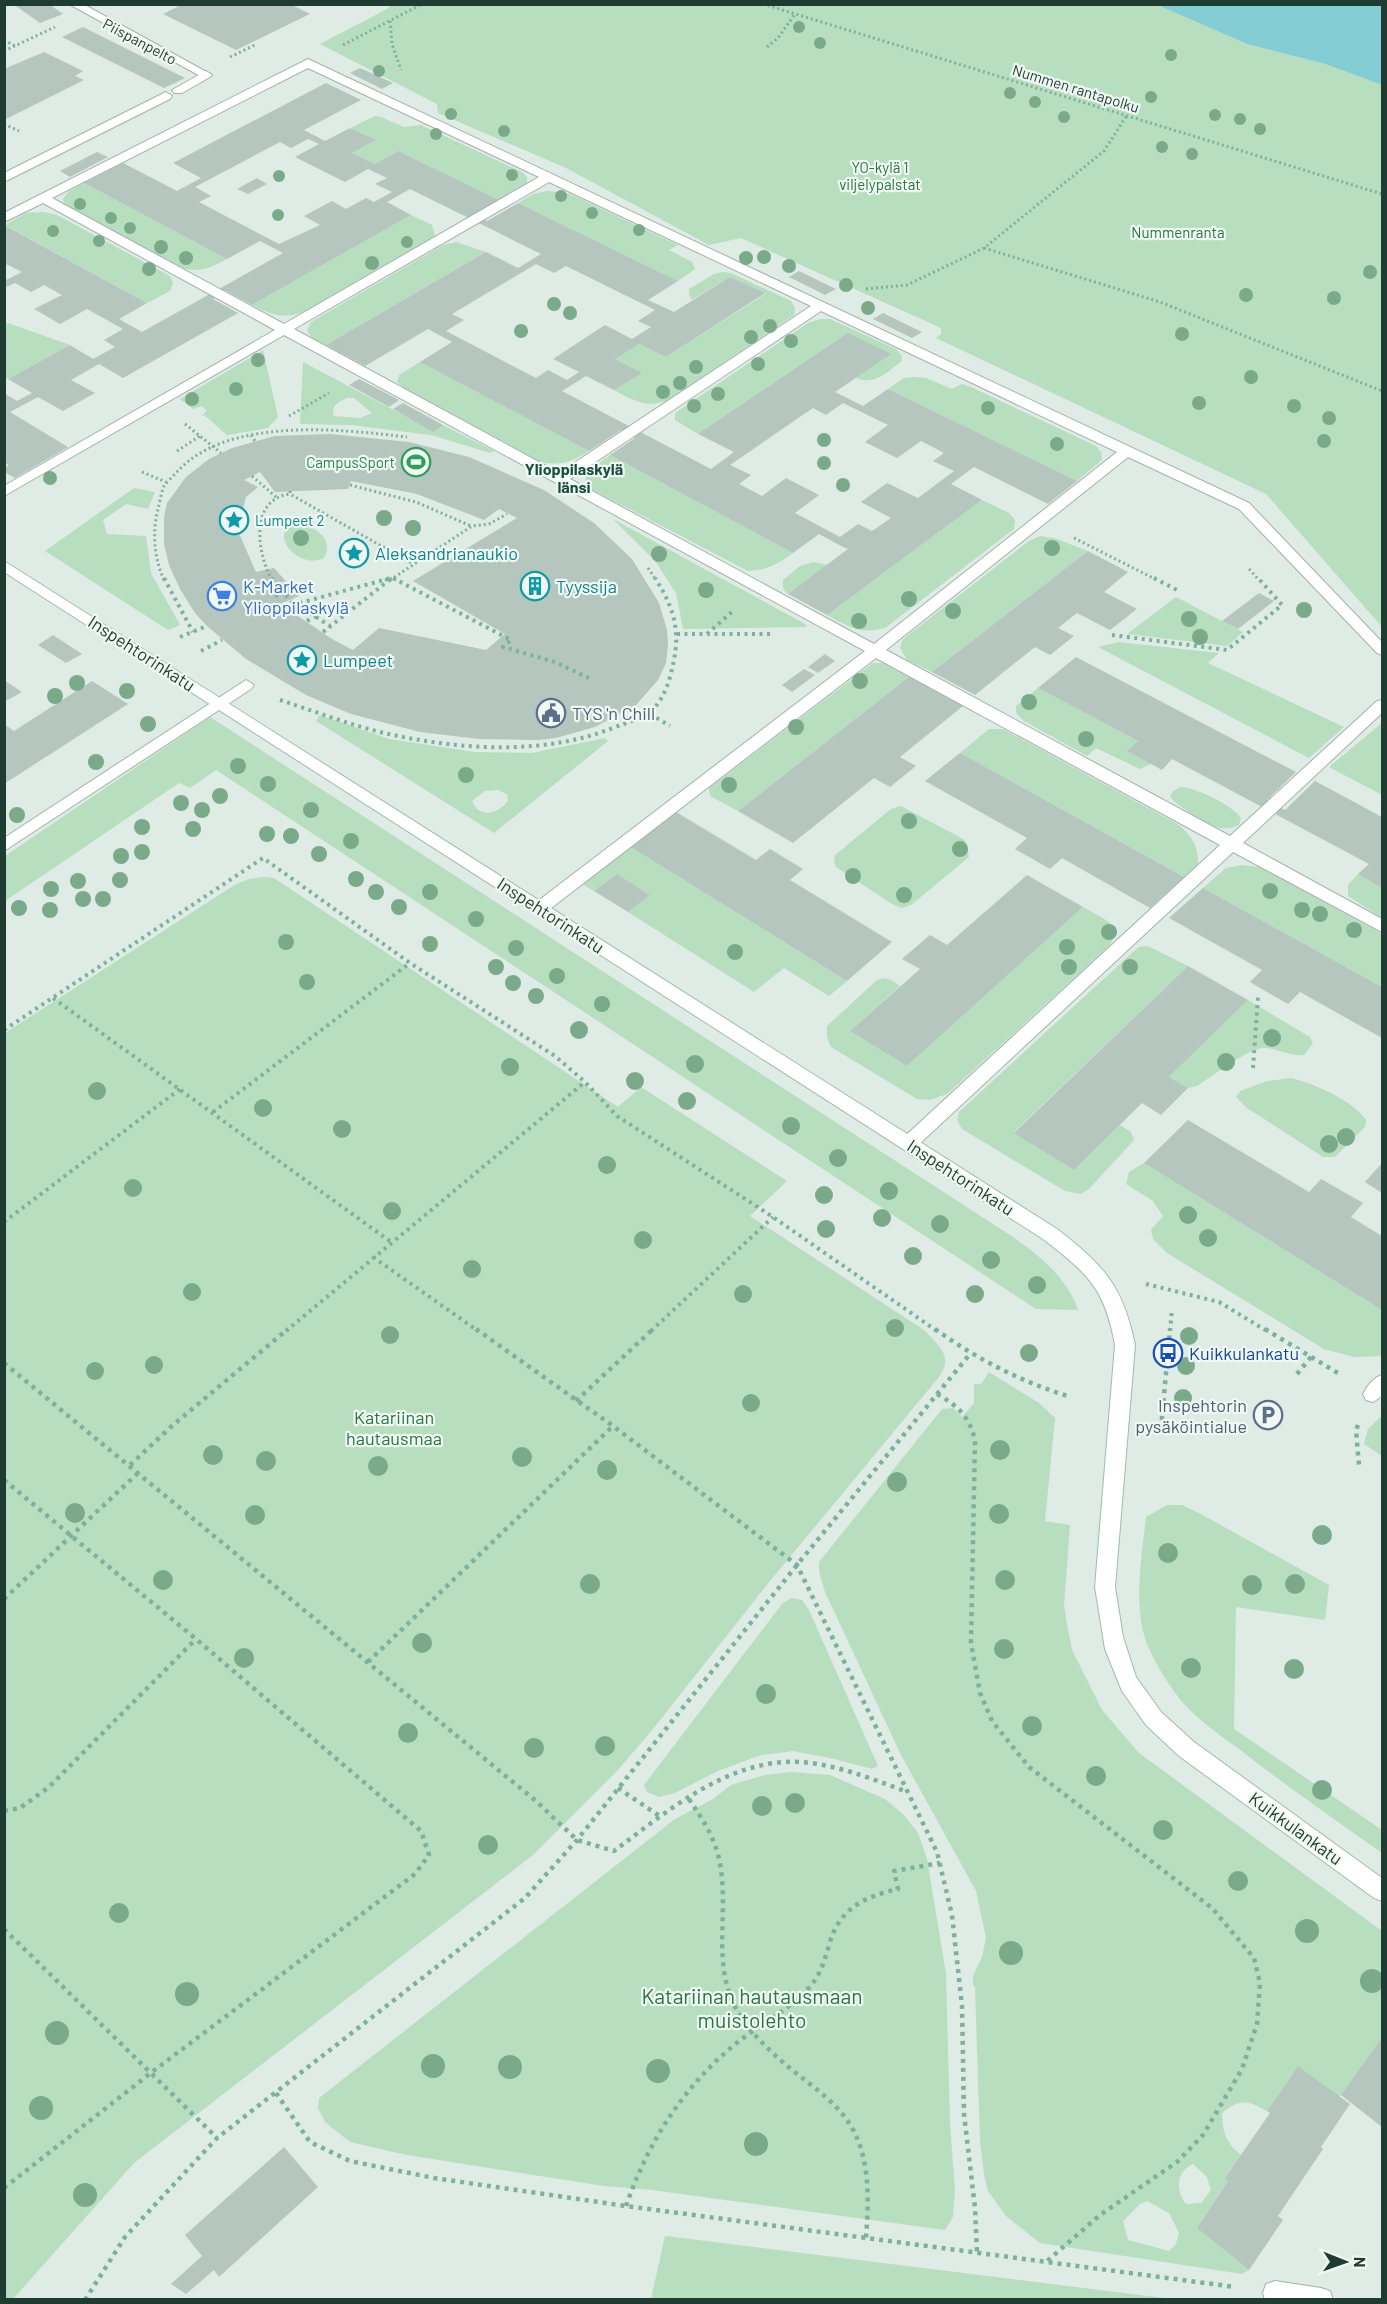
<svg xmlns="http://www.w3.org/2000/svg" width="1387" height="2304" viewBox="0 0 1387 2304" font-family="Barlow,sans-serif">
<rect width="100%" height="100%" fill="#dfebe5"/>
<path fill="#b7debf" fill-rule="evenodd" d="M388,4H1158L1247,44L1325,64L1382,85V627L1266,494L936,338L941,334V328L741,238L709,245L566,168L438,113L437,104L320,44L389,8Z
M375,116L381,117L404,127L421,125L522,172L527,177V183L499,200L398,151L375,164L352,153L375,140L350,128Z
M84,183L227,259C210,268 200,273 181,268L65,206L63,199L68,192Z
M547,191L568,193L678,245L669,250L692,262L695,269L678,281L518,203L533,194Z
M44,212L57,215L170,276L173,283L170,291L147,303L5,225L26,213Z
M411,215L432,225L435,236L306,311C285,320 271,315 252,305Z
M456,242L486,252L326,345L312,338L307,331L311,322L443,245Z
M723,272L731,273L791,301L795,308L794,315L668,400C647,409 632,400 614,390L641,373L615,359L639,344L666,357L765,294L730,277L692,300L689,295V289L714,274Z
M820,319H830L896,349L901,355L902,361C887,372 875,386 856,378L890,354L698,434L675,420V413L808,323Z
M8,323L70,345L8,379L5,377V324Z
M263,350L278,417L268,428L227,435L204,415L201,416L207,411L202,406L193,409L180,399Z
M303,362L433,431L443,425L494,451L490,453L431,435L351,425L300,424ZM347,398H354L372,413L360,418L334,416C330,406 340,401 347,398Z
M420,362L589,451C571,462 561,466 540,462L404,388L397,382L399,375Z
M915,377L926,378L952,389L962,384L971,387L1096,446L1101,452L1102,460L1077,481L888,389L904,378Z
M610,455L793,553C778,564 767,570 748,571L591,489L585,483L587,472Z
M134,488L155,492L148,509L126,504L103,520L107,534L146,536L151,573L180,625L168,630L45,551Z
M982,500L1009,513L1015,520L1014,529L885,628C861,635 847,626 827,615Z
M613,519L807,625L805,627L683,629L676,593L655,561Z
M298,524C315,526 335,539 324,558C297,571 265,529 298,524Z
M1040,536L1054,538L1088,551L932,672L907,660L900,648L903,639L1029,541Z
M813,562L828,565L788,594L783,589V580L800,566Z
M1176,597L1243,632L1227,646L1127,634Z
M1118,642L1219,653L1208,663L1344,727L1309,758L1098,647Z
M873,663H882L909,677L738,811L710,796L709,788Z
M1038,688L1138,741L1128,751L1151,764L1140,769L1096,748L1087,756L1024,721L1016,713V706Z
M320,715L389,739L475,752L532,753L605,738L608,741L494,833L316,721ZM498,790L507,794L508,801C498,814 479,819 472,801L485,791Z
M210,717L1010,1235C1038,1254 1067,1277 1078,1310L1036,1309L216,770L190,788L179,783L5,901V856Z
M1382,723V795L1329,767Z
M989,729H1003L1179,825C1191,836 1199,846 1198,864L1184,877L960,753Z
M1181,787C1197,788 1232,805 1241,818L1239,825C1233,828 1227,829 1220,828C1208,825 1177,806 1170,797L1173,791Z
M901,806L965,840L969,857L911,905L902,908L892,904L836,867L834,861L835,855L891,809Z
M629,846L847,981L829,996L784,968L754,992L628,912L650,895L617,874L594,891L582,884Z
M1241,865L1260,867L1382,934V987L1203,888L1226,868Z
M1358,874L1382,888V918L1348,896V885Z
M264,877L274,878L618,1107L641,1087L787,1181L750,1216L924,1330C939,1346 954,1356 939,1377L770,1581L653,1729L618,1770L533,1855L134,2163L13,2299H5V1033L236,884L249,879Z
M1083,907C1101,918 1126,924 1108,947L947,1094L930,1100L917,1099L831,1047L827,1037V1026L876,981C886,975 891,980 900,986L850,1031L907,1066Z
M1148,946L1188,966L1014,1132L1074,1170L1120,1125L1131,1132L1134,1140L1088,1190L1080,1194L1065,1191L962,1129L957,1120L959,1112L1132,953L1139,947Z
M1248,1000L1310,1037L1313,1043L1304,1055C1289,1057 1276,1047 1262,1048C1244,1051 1213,1076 1197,1086L1188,1088L1169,1077Z
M1291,1078C1313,1083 1354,1101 1366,1120L1365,1127L1335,1157H1323L1247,1108L1236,1097L1240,1091L1267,1081Z
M1144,1163L1382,1310V1356L1354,1357L1324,1349L1167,1253L1153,1239L1151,1230L1163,1216L1153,1201L1126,1184L1129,1172Z
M989,1372L1039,1403L1055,1418L1045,1521L1070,1525L1064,1605L1067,1624L1072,1650L1102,1710L1139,1753L1382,1931V2037L1341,2095L1339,2097L1298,2066L1267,2111C1246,2100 1241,2098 1222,2113C1223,2132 1225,2142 1241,2155L1225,2178L1228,2181L1197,2228L1249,2270L1242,2274L1040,2243L1006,2216L988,2191L984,2174L980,2141L975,1988L973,1984V1976L982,1957L986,1938L976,1891L901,1755L825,1592L819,1571V1562L942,1409L953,1408L962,1417L974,1403V1384H981ZM1193,2164L1207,2177L1211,2190L1201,2203L1186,2204C1175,2190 1176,2172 1193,2164ZM1147,2201L1169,2213L1179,2233L1176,2244L1169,2251L1128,2240L1123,2221L1140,2204Z
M1381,1416L1382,1417V1456L1364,1444L1368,1429Z
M1167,1505H1182L1199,1513L1329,1585L1325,1620L1236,1607L1234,1729L1382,1830V1853C1334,1819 1285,1785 1239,1749C1223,1737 1206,1726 1192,1712C1175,1697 1150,1657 1144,1635C1134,1597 1142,1555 1146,1517Z
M791,1598L802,1600L809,1610L878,1766L872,1769L830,1758L793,1751L761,1755L718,1771L675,1793L659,1797L647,1792L644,1785L782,1604Z
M791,1772L830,1775L885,1799L904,1815L918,1833L927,1859L946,1974L950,2123L955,2191L953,2217L945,2230L652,2190L604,2186L407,2155L350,2142L325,2122L318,2108L319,2098L675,1819L713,1799L731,1785L765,1775Z
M665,2236L1172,2299H651Z"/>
<path fill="#84cdd4" d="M1158,5H1382V85L1325,64L1247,44Z"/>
<path fill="#b5c6be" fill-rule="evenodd" d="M13,4H49L63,14L40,23Z
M183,4H290L310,14L236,50L163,14Z
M83,27L185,78L164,88L62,37Z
M44,52L83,71L75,76L84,80L4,120V69Z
M360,68L393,83L382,89L350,73Z
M326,83L361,100L304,130L325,141L350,128L376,140L352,153L375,164L398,151L499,200L474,214L487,221L518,203L678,281L648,300L674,312L730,277L765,293L666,357L639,344L615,359L642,373L614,390L586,376L562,391L711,469L734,452L698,434L848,333L891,354L835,392L863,406L888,389L1077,481L1048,504L974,467L951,484L982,500L827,615L788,594L848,549L841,546L819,534L793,553L610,455L635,438L621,430L589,451L420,362L452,342L428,329L365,366L326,345L486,252L518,268L541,254L410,189L387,202L411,215L252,305L226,291L213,299L238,313L123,378L99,364L71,380L95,393L63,411L38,397L10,412L68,447L15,478L4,472V468L9,465L4,462V393L17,401L32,393L8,379L70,345L93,359L115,347L104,340L123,329L87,309L60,324L34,309L62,295L44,285L31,292L15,283L4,288V281L22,272L4,263V225L147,303L119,319L142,332L283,253L260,241L227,259L84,183L123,163L177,191L201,178L173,163ZM308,139L319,144L295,157L345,182L368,169L387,178L375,184L392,192L374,202L366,198L346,209L332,201L304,216L320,225L279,244L199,202L211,196L195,187L280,142L291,148ZM536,264L554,273L566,266L655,310L638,321L651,327L632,339L605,325L553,359L579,372L567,380L548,370L536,378L446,331L464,320L452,314ZM843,403L888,425L865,442L897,458L921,441L944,453L933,461L954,471L918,498L887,483L861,502L891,518L872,531L858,524L840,537L795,513L819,495L786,478L762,496L739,484L751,475L730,465L813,408L826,415Z
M97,152L108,157L70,177L60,171Z
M257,178L267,184L248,194L237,189Z
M799,271L836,289L825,295L789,277Z
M883,313L922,332L912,338L873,319Z
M359,379L399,400L389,407L349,385Z
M403,403L443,425L433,432L393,409Z
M330,434L409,442L469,457L544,490L594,523L632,559L659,603L667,630L668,644L666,663L658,680L636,705L595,727L556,738L538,740L479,739L420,732L351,714L306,695L246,659L207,626L195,613L180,589L169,565L164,544V517L167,503L186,477L209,459L232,448L275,436ZM260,472L275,492L348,489L351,481L417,494L484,520L499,509L517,518L413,581L505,634L486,650L379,628L353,650L332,639L280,604L299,596L274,568L256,572L237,529L246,497L258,487L244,480Z
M1088,551L1128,572L1104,592L1137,609L1110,630L1077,613L1058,628L1074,636L1050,655L1035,647L975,695L932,672Z
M1259,593L1274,601L1238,629L1222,621Z
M53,635L82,654L66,663L38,645Z
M825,654L835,661L818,673L808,667Z
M1076,657L1296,772L1267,800L1285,810L1315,781L1382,817V888L1358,874L1369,864L1172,759L1162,770L1151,764L1127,751L1138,741L1038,688Z
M804,669L815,675L792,692L782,685Z
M909,677L963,706L900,757L916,766L890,787L874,778L793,843L738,811Z
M4,680L22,692L4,702Z
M92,681L128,704L4,784V724L14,731Z
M960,753L1184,877L1150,908L1062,858L1050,869L1015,849L1027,838L925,781Z
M676,812L756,860L770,849L803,869L790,880L892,942L847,981L629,846Z
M617,874L650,895L628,912L594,891Z
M1027,875L1083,907L907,1066L850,1031L920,969L902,959L930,935L947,945Z
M1203,888L1382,987V1038L1300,992L1288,1004L1260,988L1250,982L1262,970L1169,918Z
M1188,966L1248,1000L1169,1077L1188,1088L1161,1115L1142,1103L1074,1170L1014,1133Z
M1188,1120L1309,1192L1321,1179L1363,1203L1351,1217L1382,1236V1310L1144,1163Z
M1382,1163V1193L1365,1182Z
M1382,2037V2127L1341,2095Z
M1298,2066L1350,2104L1321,2147L1323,2149L1278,2216L1283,2220L1249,2270L1197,2228L1228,2181L1225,2178L1270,2113L1267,2111Z
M284,2147L318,2187L219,2277L214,2270L186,2294L171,2284L202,2256L185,2235Z"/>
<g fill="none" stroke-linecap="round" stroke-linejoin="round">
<g stroke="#a2b3ac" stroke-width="2">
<path id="lane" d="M308,59L1249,503L1382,642V655L1377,653L1239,509L1128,457L886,650L1230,836L1377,701L1382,700V713L1243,843L1382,919V932L1233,852L915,1148L909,1150L903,1148L900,1143L903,1138L1220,845L876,658L546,912H534L532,908L534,904L865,651L284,335L4,496V486L275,330L43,203L4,222V213ZM308,68L539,177L284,324L52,198ZM549,182L811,306L559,473L294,329ZM821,311L1117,452L874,644L570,479Z
M206,71L212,75L210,77L182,93H174L172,90Z
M166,92L172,96L170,99L4,182V173Z
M246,680L254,685L251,689L4,851V838Z
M1382,1375V1396L1373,1402L1366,1400L1363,1394C1368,1385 1373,1378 1382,1375Z
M1275,2281L1321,2288L1330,2291L1333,2300H1265L1263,2293L1266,2284Z"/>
</g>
<g stroke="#a2b3ac" stroke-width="2">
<path id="street" d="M69,4H83L212,75L206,79L202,77Z"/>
</g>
<g stroke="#a0bbaf" stroke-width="2">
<path id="secondary" d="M4,561L1057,1229C1103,1265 1123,1285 1135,1345L1115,1587L1123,1637L1136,1677L1161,1712L1194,1742L1382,1878V1901L1374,1898L1179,1756L1146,1725L1122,1691L1105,1649L1095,1587L1115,1345C1105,1288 1087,1273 1043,1239L4,572Z"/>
</g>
<path stroke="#7eb19d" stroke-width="3" stroke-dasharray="2 3" stroke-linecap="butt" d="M763,4L1382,194
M390,21L392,44L401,70
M4,40L15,46
M343,45L422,4
M767,47L778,38L795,14
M4,51L55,27
M230,57L257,44
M4,124L19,131
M984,248L1160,302L1382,391
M866,289L907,285L984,248L1104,151L1127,115
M289,416L329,393
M185,424L221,453
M251,435L255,441
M177,451L200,436
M142,472L166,482
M252,476L276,497
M350,485L416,502L471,526
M290,491V494L413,564
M1074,538L1157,580
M648,568L656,580
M1249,569L1259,580
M164,580C154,558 152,532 158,509C160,502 161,493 164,486C167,482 172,477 176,473C226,416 340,429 407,437
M272,580C257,554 249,499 290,494
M385,580L392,578L396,580
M390,580L472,526L489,524L507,514"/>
<path stroke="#7eb19d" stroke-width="4" stroke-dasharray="3 4.5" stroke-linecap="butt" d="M164,578L193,632
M271,578L291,601L330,626
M393,578L511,640L503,647L555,662L593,680
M1154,578L1177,590
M275,596L284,593
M285,607L391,578
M307,621L316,616
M323,632L392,578
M677,634H771
M707,634L733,611
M1112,635L1227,650L1282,605L1258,578
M180,637L207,626
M201,651L222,640
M280,700C317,712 355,727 393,735C465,750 544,755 613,728C645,716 659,714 670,677C681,637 678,614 655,578
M650,714L670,726
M53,998L391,1242
M4,1030L263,858L410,963L555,1056L585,1082L617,1116L773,1217L937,1331
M1253,1068L1258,997
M213,1112L410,963
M4,1222L180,1089
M373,1257L478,1331
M1146,1284L1219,1302L1267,1331
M286,1331L585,1082
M651,1331L773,1217
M1170,1331L1172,1309"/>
<path stroke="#7eb19d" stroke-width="4.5" stroke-dasharray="4 5" stroke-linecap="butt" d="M476,1329L613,1426L797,1565L937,1852L952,1915L962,2006L964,2114L975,2208L977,2253
M935,1329C977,1359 1021,1382 1071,1397
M1265,1329L1341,1375
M4,1363L536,1801L577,1840L614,1851C669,1810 729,1758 801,1762C838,1765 873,1779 907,1792
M1297,1374L1311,1357
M937,1394C958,1406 969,1416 975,1440L971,1643L980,1693L992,1721L1029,1767L1212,1908L1254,1958L1260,1983L1257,2024L1242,2069L1203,2135L1177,2162L1100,2215L1046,2262
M576,1401L653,1329
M1358,1425L1356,1430L1359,1466
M1161,1429L1170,1329
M130,1465L173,1425L288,1329
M4,1480L196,1639L421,1831L429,1855L415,1874L152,2072L4,2188
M4,1599L139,1472
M368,1662L613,1426
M618,1788L661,1817
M689,1799C703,1820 716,1839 720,1864C729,1912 712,1961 735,2007C747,2030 767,2048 786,2065C805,2081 828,2096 844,2116C871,2150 869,2197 866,2238
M4,1811L20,1808L49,1787L196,1639
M4,1929L217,2138
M276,2093L310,2142L350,2161L434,2178L626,2206L1235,2287
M626,2206C648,2142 684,2085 738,2042C760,2024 787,2011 807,1990C820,1976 824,1963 829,1945C839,1909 863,1897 898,1889L894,1871L940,1863
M85,2300L125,2237L217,2138L525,1898L577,1840L797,1565L970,1354"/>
<use href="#lane" fill="#fff" fill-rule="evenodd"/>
<use href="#street" fill="#fff" fill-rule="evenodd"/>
<use href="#secondary" fill="#fff" fill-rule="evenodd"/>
</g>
<g fill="#7aaa8a">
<circle cx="799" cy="27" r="6"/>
<circle cx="820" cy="43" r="6"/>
<circle cx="1171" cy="55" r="6"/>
<circle cx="379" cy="71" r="6"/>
<circle cx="1010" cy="93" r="6"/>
<circle cx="1151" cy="97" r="6"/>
<circle cx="1035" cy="102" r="6"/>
<circle cx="451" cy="114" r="6"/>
<circle cx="1215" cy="115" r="6"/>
<circle cx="1064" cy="117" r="6"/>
<circle cx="1240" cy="119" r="6"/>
<circle cx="1260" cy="129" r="6"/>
<circle cx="504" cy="131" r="6"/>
<circle cx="436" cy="134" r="6"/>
<circle cx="1162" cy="147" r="6"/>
<circle cx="1192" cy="154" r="6"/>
<circle cx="512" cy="175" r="6"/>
<circle cx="279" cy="176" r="6"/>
<circle cx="561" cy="196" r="6"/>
<circle cx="80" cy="204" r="6"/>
<circle cx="592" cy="213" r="6"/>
<circle cx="278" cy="215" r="6"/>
<circle cx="111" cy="218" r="6"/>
<circle cx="130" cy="228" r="6"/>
<circle cx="639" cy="230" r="6"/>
<circle cx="53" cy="231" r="6"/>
<circle cx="99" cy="241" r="6"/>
<circle cx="407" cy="242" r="6"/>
<circle cx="161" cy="247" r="7"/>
<circle cx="764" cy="257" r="7"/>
<circle cx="186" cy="258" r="7"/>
<circle cx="746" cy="258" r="7"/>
<circle cx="372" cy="263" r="7"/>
<circle cx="789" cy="266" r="7"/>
<circle cx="149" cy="269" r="7"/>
<circle cx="1370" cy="272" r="7"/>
<circle cx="846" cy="285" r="7"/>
<circle cx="1246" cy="295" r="7"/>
<circle cx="1334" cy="298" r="7"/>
<circle cx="554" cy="304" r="7"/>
<circle cx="868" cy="308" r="7"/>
<circle cx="570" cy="313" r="7"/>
<circle cx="770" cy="326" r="7"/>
<circle cx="521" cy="331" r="7"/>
<circle cx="1182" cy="334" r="7"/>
<circle cx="751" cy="337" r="7"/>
<circle cx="791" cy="341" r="7"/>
<circle cx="258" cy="360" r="7"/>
<circle cx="758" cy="364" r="7"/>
<circle cx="696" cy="367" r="7"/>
<circle cx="1251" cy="377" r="7"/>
<circle cx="680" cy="383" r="7"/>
<circle cx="236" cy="389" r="7"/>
<circle cx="663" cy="392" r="7"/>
<circle cx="718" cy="394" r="7"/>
<circle cx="192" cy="399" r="7"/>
<circle cx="1199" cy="403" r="7"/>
<circle cx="694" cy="406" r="7"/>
<circle cx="1294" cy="406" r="7"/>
<circle cx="988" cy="408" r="7"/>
<circle cx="1329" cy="418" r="7"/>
<circle cx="824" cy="440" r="7"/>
<circle cx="1324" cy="441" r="7"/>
<circle cx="1057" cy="444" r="7"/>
<circle cx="824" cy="463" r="7"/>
<circle cx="50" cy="478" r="7"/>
<circle cx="843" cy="485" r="7"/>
<circle cx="384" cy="518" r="8"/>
<circle cx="413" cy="528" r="8"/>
<circle cx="301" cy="538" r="8"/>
<circle cx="1052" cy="548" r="8"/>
<circle cx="659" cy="554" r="8"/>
<circle cx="706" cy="590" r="8"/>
<circle cx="909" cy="599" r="8"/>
<circle cx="1304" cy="610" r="8"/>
<circle cx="953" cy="611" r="8"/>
<circle cx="1189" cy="619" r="8"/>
<circle cx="859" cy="621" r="8"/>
<circle cx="1200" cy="637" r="8"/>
<circle cx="860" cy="681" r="8"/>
<circle cx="77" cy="683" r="8"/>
<circle cx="127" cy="691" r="8"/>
<circle cx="55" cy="696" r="8"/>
<circle cx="1029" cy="702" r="8"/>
<circle cx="148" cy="724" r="8"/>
<circle cx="796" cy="727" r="8"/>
<circle cx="1086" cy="739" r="8"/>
<circle cx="96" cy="762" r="8"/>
<circle cx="238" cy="766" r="8"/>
<circle cx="466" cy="775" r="8"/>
<circle cx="268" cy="784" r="8"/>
<circle cx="729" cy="785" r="8"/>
<circle cx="220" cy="796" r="8"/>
<circle cx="181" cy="803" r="8"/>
<circle cx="202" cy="810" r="8"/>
<circle cx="311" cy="810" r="8"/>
<circle cx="17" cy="815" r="8"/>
<circle cx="909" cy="821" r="8"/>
<circle cx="142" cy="827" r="8"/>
<circle cx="193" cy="829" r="8"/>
<circle cx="267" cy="834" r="8"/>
<circle cx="291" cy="836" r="8"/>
<circle cx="351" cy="841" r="8"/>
<circle cx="960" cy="849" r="8"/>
<circle cx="142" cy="852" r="8"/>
<circle cx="319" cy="854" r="8"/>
<circle cx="121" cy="856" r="8"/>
<circle cx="853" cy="876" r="8"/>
<circle cx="356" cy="879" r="8"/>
<circle cx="120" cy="880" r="8"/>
<circle cx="78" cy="881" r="8"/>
<circle cx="51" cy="889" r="8"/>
<circle cx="1270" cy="891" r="8"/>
<circle cx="376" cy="892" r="8"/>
<circle cx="430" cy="892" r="8"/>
<circle cx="904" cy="895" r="8"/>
<circle cx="83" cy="899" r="8"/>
<circle cx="103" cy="899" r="8"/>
<circle cx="399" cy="907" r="8"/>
<circle cx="19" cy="908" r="8"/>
<circle cx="50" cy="910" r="8"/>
<circle cx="1302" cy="910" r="8"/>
<circle cx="1320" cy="914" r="8"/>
<circle cx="476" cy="919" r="8"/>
<circle cx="1354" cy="930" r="8"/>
<circle cx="1109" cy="932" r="8"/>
<circle cx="286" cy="942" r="8"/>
<circle cx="430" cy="944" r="8"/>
<circle cx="1067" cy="947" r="8"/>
<circle cx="516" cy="948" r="8"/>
<circle cx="735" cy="952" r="8"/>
<circle cx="496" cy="967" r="8"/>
<circle cx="1069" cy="967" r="8"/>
<circle cx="1130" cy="967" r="8"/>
<circle cx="557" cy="976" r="8"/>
<circle cx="307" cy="982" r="8"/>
<circle cx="513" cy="983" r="8"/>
<circle cx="536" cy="996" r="8"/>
<circle cx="602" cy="1004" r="8"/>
<circle cx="579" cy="1030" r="9"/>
<circle cx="1272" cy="1038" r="9"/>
<circle cx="1226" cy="1062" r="9"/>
<circle cx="695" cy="1064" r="9"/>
<circle cx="510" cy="1067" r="9"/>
<circle cx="635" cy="1081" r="9"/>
<circle cx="97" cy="1091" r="9"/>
<circle cx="687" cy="1101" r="9"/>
<circle cx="263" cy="1108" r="9"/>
<circle cx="791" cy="1126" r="9"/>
<circle cx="342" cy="1129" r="9"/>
<circle cx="1346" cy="1137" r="9"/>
<circle cx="1329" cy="1144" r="9"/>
<circle cx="838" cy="1158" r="9"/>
<circle cx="607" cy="1165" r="9"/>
<circle cx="133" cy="1188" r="9"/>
<circle cx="889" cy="1191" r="9"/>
<circle cx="824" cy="1195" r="9"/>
<circle cx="392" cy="1211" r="9"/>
<circle cx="1188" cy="1215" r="9"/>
<circle cx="882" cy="1218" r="9"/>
<circle cx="940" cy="1224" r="9"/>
<circle cx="826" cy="1229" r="9"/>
<circle cx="1208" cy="1238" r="9"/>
<circle cx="643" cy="1240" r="9"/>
<circle cx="913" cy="1256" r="9"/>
<circle cx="991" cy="1260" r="9"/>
<circle cx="472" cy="1269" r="9"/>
<circle cx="1037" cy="1285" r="9"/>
<circle cx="192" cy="1292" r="9"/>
<circle cx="743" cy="1294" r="9"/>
<circle cx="975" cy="1294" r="9"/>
<circle cx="895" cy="1328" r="9"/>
<circle cx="390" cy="1335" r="9"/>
<circle cx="1189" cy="1336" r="9"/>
<circle cx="1029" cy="1353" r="9"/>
<circle cx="154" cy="1365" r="9"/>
<circle cx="1186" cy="1366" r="9"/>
<circle cx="95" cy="1371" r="9"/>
<circle cx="1183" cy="1398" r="9"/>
<circle cx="751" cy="1403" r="9"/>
<circle cx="1000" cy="1450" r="10"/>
<circle cx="213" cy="1455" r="10"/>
<circle cx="522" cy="1457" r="10"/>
<circle cx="266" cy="1461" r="10"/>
<circle cx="378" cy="1466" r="10"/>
<circle cx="607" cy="1470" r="10"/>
<circle cx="897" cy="1482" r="10"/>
<circle cx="75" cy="1513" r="10"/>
<circle cx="999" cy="1514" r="10"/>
<circle cx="255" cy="1515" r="10"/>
<circle cx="1322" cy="1535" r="10"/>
<circle cx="1168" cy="1553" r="10"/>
<circle cx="163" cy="1580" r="10"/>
<circle cx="1005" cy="1580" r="10"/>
<circle cx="590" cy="1584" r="10"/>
<circle cx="1295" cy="1584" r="10"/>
<circle cx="1252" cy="1585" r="10"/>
<circle cx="422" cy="1643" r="10"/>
<circle cx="1004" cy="1649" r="10"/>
<circle cx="244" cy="1658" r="10"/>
<circle cx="1191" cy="1668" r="10"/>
<circle cx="1294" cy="1669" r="10"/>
<circle cx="766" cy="1694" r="10"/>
<circle cx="1032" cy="1726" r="10"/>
<circle cx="408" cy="1733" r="10"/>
<circle cx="605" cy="1746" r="10"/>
<circle cx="534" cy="1748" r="10"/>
<circle cx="1096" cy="1776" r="10"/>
<circle cx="1322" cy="1790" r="10"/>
<circle cx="795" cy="1803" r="10"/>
<circle cx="762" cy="1806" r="10"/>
<circle cx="1163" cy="1830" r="10"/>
<circle cx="488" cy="1845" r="10"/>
<circle cx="1238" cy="1881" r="10"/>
<circle cx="119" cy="1913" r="10"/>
<circle cx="1307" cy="1931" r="12"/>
<circle cx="1011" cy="1953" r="12"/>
<circle cx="1372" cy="1981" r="12"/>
<circle cx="187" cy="1994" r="12"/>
<circle cx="57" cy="2033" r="12"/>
<circle cx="433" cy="2066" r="12"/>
<circle cx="510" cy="2067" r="12"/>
<circle cx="658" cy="2071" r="12"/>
<circle cx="41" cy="2108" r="12"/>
<circle cx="756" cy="2144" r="12"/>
<circle cx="85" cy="2195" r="12"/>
</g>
<defs>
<g id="stadium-ring" transform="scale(1.5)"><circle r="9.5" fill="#f0f8f3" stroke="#2e9e5b" stroke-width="1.5"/><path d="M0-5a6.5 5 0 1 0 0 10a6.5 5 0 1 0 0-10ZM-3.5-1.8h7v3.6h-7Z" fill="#2e9e5b"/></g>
<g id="sight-ring" transform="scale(1.5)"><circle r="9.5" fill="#f0f8f3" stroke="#0f9aa8" stroke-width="1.5"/><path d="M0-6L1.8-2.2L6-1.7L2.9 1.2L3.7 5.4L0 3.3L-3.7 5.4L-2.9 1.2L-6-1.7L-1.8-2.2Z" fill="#0f9aa8"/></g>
<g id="building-ring" transform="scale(1.5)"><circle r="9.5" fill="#f0f8f3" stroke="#0f9aa8" stroke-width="1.5"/><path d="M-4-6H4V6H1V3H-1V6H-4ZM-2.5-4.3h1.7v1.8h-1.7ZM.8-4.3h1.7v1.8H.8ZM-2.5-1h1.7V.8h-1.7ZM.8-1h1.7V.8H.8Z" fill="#0f9aa8"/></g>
<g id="supermarket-ring" transform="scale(1.5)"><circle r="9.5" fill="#f0f8f3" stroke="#3f7fe0" stroke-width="1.5"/><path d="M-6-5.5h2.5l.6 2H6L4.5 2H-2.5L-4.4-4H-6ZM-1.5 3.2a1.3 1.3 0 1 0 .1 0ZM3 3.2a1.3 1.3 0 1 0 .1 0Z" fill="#3f7fe0"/></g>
<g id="civic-ring" transform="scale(1.5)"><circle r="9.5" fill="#f0f8f3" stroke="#5c6f8a" stroke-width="1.5"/><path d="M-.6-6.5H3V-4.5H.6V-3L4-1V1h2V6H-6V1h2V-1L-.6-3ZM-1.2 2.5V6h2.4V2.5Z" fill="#5c6f8a"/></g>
<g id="bus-ring" transform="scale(1.5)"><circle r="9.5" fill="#f0f8f3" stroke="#1a4fb4" stroke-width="1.5"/><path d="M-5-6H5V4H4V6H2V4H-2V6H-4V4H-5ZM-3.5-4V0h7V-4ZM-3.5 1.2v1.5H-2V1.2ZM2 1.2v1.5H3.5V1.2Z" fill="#1a4fb4"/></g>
<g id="parking-ring" transform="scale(1.5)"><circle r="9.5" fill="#f0f8f3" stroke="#5c6f8a" stroke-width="1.5"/><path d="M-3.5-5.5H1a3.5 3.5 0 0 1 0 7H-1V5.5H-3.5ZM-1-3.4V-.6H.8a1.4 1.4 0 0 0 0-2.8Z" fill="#5c6f8a"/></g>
</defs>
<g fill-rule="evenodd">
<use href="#stadium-ring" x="416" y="462"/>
<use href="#sight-ring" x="234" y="520"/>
<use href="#sight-ring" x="354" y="553"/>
<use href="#building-ring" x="535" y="586"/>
<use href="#supermarket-ring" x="222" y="596"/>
<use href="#sight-ring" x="302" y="660"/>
<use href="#civic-ring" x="551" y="713"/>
<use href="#bus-ring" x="1168" y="1353"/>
<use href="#parking-ring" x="1268" y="1415"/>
</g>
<g text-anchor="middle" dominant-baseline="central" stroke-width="4.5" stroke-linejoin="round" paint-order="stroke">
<g font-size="15" fill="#1f3c33" stroke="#f0f8f3">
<text transform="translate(140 41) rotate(28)">Piispanpelto</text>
<text transform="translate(1076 88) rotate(17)">Nummen rantapolku</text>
</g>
<g font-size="15" fill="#287540" stroke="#f0f8f3">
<text x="880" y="167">YO-kylä 1<tspan x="880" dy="17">viljelypalstat</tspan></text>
<text x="1178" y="232">Nummenranta</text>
</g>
<g font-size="15" fill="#27864d" stroke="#f0f8f3" text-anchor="end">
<text x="395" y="462">CampusSport</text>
</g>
<g font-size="15" fill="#0d838f" stroke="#f0f8f3" text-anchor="start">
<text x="255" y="520">Lumpeet 2</text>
</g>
<g font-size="16" font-weight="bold" fill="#1a4f3f" stroke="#f0f8f3">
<text x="574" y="468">Ylioppilaskylä<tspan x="574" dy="18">länsi</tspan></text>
</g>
<g font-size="18" fill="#0d838f" stroke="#f0f8f3" text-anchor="start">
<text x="375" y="553">Aleksandrianaukio</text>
<text x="556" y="586">Tyyssija</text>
<text x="323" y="660">Lumpeet</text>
</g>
<g font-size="18" fill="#366cbe" stroke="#f0f8f3" text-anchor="start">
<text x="243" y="586">K-Market<tspan x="243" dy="21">Ylioppilaskylä</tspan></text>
</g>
<g font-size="18" fill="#1f3c33" stroke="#f0f8f3">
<text transform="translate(142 653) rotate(33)">Inspehtorinkatu</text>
<text transform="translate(551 915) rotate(33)">Inspehtorinkatu</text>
<text transform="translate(961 1177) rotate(33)">Inspehtorinkatu</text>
<text transform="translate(1296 1828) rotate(36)">Kuikkulankatu</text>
</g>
<g font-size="18" fill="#4e5e75" stroke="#f0f8f3" text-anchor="start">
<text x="572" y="713">TYS 'n Chill</text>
<text x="1247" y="1405" text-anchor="end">Inspehtorin<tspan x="1247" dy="21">pysäköintialue</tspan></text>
</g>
<g font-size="18" fill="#164399" stroke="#f0f8f3" text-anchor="start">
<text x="1189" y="1353">Kuikkulankatu</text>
</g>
<g font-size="18" fill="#287540" stroke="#f0f8f3">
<text x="394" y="1417">Katariinan<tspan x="394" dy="21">hautausmaa</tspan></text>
</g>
<g font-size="21" fill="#287540" stroke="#f0f8f3">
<text x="752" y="1995">Katariinan hautausmaan<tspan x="752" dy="24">muistolehto</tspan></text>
</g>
</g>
<rect width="1387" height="2304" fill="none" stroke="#1f3c33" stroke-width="12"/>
<g transform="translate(1345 2262) rotate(91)" stroke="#f0f8f3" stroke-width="4.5" paint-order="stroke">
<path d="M0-4.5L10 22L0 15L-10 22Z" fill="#1f3c33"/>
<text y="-9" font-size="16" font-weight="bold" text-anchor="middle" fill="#1f3c33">N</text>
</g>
</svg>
